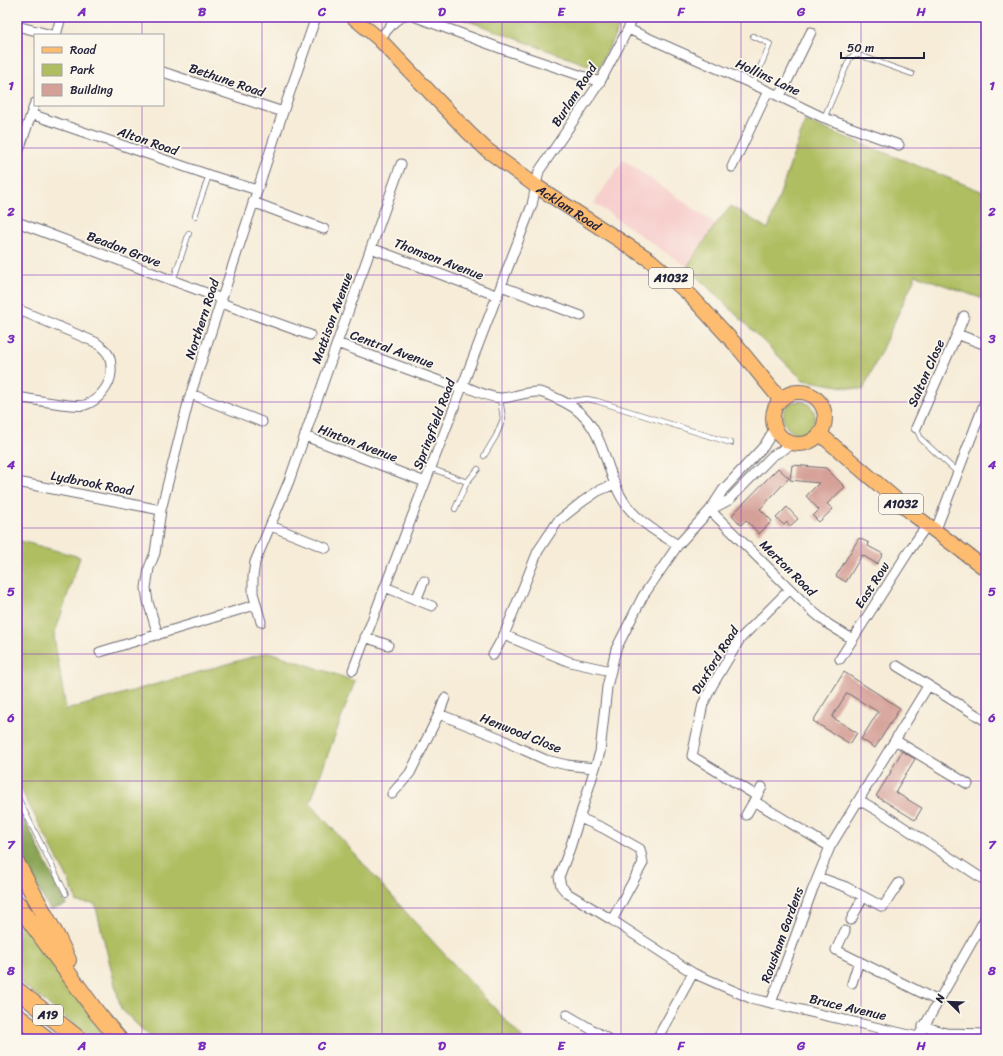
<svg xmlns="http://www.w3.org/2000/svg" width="1003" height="1056" viewBox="0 0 1003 1056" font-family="Sriracha,sans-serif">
<rect width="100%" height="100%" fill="#fbf7ec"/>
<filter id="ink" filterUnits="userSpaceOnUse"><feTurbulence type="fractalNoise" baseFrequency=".025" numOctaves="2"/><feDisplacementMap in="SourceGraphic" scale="8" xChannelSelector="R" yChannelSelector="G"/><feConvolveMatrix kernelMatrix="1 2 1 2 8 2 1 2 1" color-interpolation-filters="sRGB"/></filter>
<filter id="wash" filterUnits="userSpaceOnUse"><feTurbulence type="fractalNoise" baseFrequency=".012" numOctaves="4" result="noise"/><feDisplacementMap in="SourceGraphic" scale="16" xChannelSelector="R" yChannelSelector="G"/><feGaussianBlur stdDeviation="0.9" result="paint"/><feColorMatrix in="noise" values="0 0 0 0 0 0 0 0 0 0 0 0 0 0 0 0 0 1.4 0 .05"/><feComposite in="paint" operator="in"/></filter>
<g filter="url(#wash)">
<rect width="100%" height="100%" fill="#f6ecd8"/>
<path fill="#f7d0ce" d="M623,160L716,224L687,267L594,203Z"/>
<path fill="#afbe60" stroke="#68704e" d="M458,17H624L598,69Z
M805,121L986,193V300L916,275L863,390L803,380L687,267L716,224L731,206L768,229Z
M783 417a16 16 0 1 1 32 0a16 16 0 1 1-32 0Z
M17,540L80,557L54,636L66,710L269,652L355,681L310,803L411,918L523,1039H152L121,1009L95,904L77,902L69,881L17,782Z
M17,910L29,927L106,1039H93L17,980Z"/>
<path fill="#8ba556" stroke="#566448" d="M17,803L66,905L50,910L17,853Z"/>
<g id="blocks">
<path fill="#d5a098" d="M792,465L826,468L845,487L827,504L833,509L819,522L813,516L819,510L806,496L819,483L790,480Z
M778,468L789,478L760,509L772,521L759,534L746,520L741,525L732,515Z
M787,507L798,519L790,526L787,522L784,525L776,518Z
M859,538L869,543L868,546L883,554L877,564L862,555L846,582L836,576Z
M844,672L900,708L875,748L861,739L878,712L847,693L832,717L857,733L850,744L813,721Z
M902,751L915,759L895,792L922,808L915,820L876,796L891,772H890Z"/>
</g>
</g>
<g filter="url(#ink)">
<use href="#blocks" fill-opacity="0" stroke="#6c6972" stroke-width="1"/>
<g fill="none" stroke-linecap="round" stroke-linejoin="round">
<g stroke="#6c6972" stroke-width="6">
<path id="lane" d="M753,84L770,44L753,36
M824,118L850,58L854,55H859L912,74
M195,216L209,175
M173,281L189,233
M17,327L22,311
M566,402L587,399L597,401L731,443
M916,428L921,439L958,473
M484,456L496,436L503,419L500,398
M430,468L467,482L455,509
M467,482L478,469
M17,796L66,894"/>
</g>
<g stroke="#6c6972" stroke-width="11">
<path id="street" d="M416,17L508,51L600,82
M17,26L52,35
M628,29L768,91L822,117L899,145
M56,35L61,17
M379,39L395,21L402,17
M163,72L283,112
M780,96L811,32
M31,114L209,175L257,190
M17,156L35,103
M732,167L768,91
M253,202L324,229
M17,222L222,299
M371,248L498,296
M501,286L581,316
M221,303L310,335
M17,309L95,342C108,351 112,356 111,373C110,386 98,401 85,405C72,408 32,399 17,397
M957,334L964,316
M337,343L461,389
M462,385C474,390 487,397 500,398C512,398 526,391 539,392C545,393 558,399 564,402C608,423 602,472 627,506C639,522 661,535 678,545
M191,394L262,422
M775,428L764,446L723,490L710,510L678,545L643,596L616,649L607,687L600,752L570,848L559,877L561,886L567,893L612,920L693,973L750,998L918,1037
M916,428L957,334L986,345
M305,436L425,482
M17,482L161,510
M712,509L729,500L772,456L793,444
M710,510L810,609L828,624L852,639
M271,526L326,548
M935,532L986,399
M385,587L432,606
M416,600L424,581
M261,622L253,593V577L255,562L289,481L337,343L401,164
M158,635L148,602L146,588L149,568L155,553L161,510L189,399L283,112L316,17
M504,635L570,662L611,671
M365,637L388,645
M100,652L255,605
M493,655L504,635L538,551L558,521L582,502L598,491L615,484
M840,659L909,551L927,525
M897,666L986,721
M353,670L532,205L539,171L600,82L628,29L633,17
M439,714L500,738L515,746L546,760L567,765L594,768
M895,740L968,784
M392,794L410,773L439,714L445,698
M757,796L692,756L703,704L712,686L740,639L790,589
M859,800L885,815L986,881
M754,801L830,847
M746,815L762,787
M580,818L603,828L640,849L643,863L612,920
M818,877L846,887L883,907L899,883
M851,920L863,897
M845,931L836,950L938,1001
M852,983L859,961
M771,1003L812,891L830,847L928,686
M567,1015L608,1039
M923,1026L946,1033L986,1034
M657,1039L693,973
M917,1039L986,917"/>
</g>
<g stroke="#6c6972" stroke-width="16">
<g id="primary">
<path id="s1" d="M353,17L379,39L468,132L487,150L536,186L650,260L690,295L736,345L780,399"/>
<circle cx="799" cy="418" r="26"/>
<path d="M820,434L914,515L986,569"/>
</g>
</g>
<g stroke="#6c6972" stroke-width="18">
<path id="highway" d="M17,864L58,939L68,960
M17,903L97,1013L119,1039
M17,990L79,1039
M17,1016L47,1039"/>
</g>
<use href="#lane" stroke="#fff" stroke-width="4.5"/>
<use href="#street" stroke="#fff" stroke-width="9"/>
<use href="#primary" stroke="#febc70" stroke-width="14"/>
<use href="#highway" stroke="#febc70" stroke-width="16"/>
</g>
</g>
<path fill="none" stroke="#7b2cbf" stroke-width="1" stroke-opacity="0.55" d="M142,17V35M262,17V1039M382,17V1039M502,17V1039M621,17V1039M741,17V1039M861,17V1039M142,105V1039M17,148H986M17,275H986M17,402H986M17,528H986M17,654H986M17,781H986M17,908H986"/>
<g text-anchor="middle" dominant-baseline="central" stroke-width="3.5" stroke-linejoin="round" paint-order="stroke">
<g fill="#fbf7ec" stroke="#636270" stroke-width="1">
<rect x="649" y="268" width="44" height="20" rx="3"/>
<rect x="879" y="494" width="44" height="20" rx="3"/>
<rect x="33" y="1005" width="30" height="20" rx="3"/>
</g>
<g font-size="12" font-weight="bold" fill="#22223b">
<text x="671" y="278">A1032</text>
<text x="901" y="504">A1032</text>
<text x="48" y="1015">A19</text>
</g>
<g font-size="13" fill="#22223b" stroke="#fbf7ec">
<text transform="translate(768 77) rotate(25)">Hollins Lane</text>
<text transform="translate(227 80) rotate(19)">Bethune Road</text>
<text transform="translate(574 95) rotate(-57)">Burlam Road</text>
<text transform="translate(148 141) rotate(19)">Alton Road</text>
<text stroke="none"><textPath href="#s1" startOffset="289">Acklam Road</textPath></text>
<text transform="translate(124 249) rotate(21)">Beadon Grove</text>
<text transform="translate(439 259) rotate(21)">Thomson Avenue</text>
<text transform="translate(332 318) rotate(-70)">Mattison Avenue</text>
<text transform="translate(202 319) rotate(-72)">Northern Road</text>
<text transform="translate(392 349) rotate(20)">Central Avenue</text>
<text transform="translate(926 373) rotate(-66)">Salton Close</text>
<text transform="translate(434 424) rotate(-69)">Springfield Road</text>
<text transform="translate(358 443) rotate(21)">Hinton Avenue</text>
<text transform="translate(92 483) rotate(11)">Lydbrook Road</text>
<text transform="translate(788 568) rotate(45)">Merton Road</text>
<text transform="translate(872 585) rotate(-57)">East Row</text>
<text transform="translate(715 660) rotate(-58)">Duxford Road</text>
<text transform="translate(521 733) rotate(22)">Henwood Close</text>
<text transform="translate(782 935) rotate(-70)">Rousham Gardens</text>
<text transform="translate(848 1007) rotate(13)">Bruce Avenue</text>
</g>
</g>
<rect width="1003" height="1056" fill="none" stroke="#fbf7ec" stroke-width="44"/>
<rect x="34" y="34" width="130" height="72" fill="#fbf7ec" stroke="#a4a2a5"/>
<rect x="42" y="47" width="20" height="6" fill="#febc70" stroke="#a4a2a5"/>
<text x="70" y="54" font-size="12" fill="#22223b">Road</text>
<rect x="42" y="64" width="20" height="12" fill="#afbe60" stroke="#a4a2a5"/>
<text x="70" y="74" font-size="12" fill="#22223b">Park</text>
<rect x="42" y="84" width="20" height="12" fill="#d5a098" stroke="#a4a2a5"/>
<text x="70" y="94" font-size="12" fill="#22223b">Building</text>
<g transform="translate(949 1002) rotate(293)" stroke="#fbf7ec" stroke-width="3" paint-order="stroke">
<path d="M0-3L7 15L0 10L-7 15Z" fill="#22223b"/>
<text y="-6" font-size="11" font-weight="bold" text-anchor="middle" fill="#22223b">N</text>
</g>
<path d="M841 52v6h83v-6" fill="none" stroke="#22223b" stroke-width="2"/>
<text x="847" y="52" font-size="12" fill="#22223b" stroke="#fbf7ec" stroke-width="3" paint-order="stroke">50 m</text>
<rect x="22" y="22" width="959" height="1012" fill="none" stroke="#7b2cbf" stroke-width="1.5"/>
<g font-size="13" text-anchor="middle" font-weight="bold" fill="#7b2cbf">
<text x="82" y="16">A</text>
<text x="202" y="16">B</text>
<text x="322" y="16">C</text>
<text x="442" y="16">D</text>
<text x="561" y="16">E</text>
<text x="681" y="16">F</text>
<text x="801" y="16">G</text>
<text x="921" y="16">H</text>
<text x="11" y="90">1</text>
<text x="992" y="90">1</text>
<text x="11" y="216">2</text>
<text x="992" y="216">2</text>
<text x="11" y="343">3</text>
<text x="992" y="343">3</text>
<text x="11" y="469">4</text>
<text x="992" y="469">4</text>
<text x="11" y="596">5</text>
<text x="992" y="596">5</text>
<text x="11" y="722">6</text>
<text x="992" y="722">6</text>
<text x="11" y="849">7</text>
<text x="992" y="849">7</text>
<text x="11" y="975">8</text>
<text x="992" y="975">8</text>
<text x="82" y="1050">A</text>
<text x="202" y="1050">B</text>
<text x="322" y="1050">C</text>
<text x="442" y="1050">D</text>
<text x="561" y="1050">E</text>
<text x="681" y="1050">F</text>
<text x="801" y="1050">G</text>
<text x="921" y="1050">H</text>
</g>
</svg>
